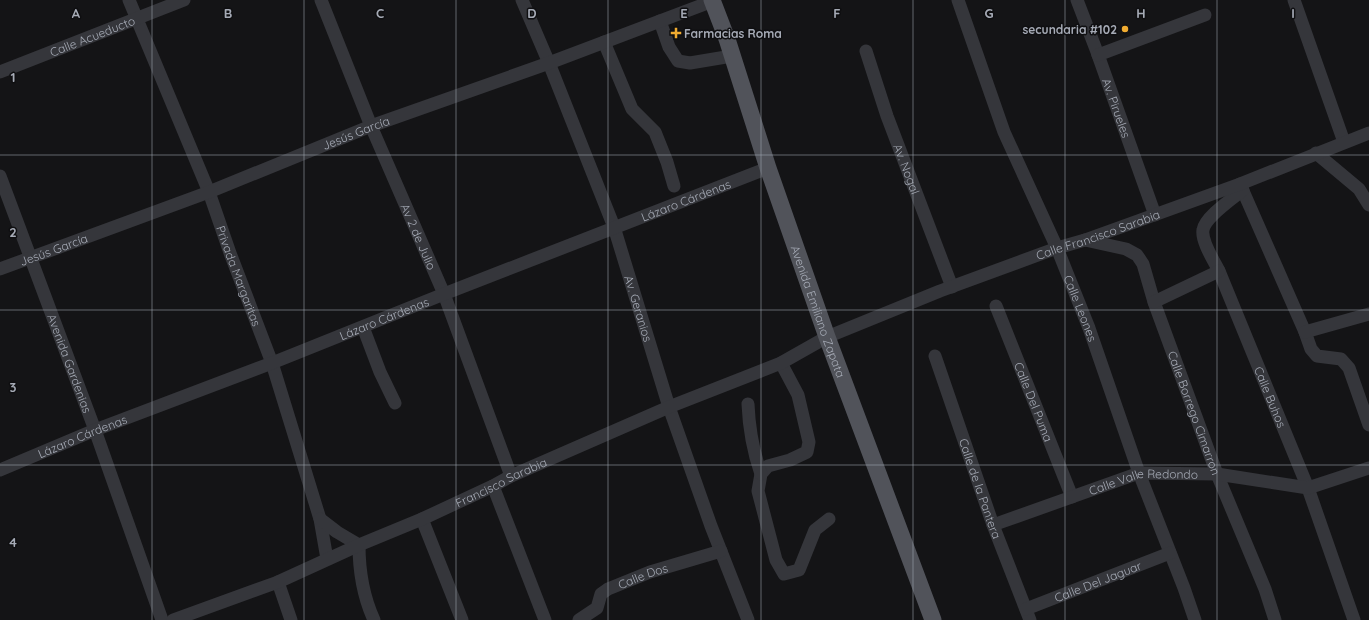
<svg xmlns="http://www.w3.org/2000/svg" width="1369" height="620" viewBox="0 0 1369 620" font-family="Quicksand,sans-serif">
<rect width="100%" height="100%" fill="#141416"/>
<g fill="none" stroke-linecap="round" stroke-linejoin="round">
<g stroke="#35363b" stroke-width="13">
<path id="s1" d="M129,0L209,192L230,253L272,363L320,519L327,559"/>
<path id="s2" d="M321,0L371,126L444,294L511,476"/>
<path id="s3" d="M522,0L549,63L614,227L669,407L711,526L748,620"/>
<path id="s4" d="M958,0L1004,132L1057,248L1089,328L1139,473L1184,588L1195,620"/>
<path id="s5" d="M1077,0L1097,52L1155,215"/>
<path d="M1294,0L1344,142"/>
<path d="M660,21L669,47L678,61L690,63L732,56"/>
<path d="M604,42L632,109L655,132L667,162L674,186"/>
<path id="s6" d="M866,51L887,116L952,287"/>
<path d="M1098,55L1205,15"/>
<path id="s7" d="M0,72L184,0"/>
<path d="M1316,153L1359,189L1369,205"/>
<path id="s8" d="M0,176L95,430L162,620"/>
<path d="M1240,184L1305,332L1311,349L1317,356L1341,359L1349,368L1369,425"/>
<path id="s9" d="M1243,190C1232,199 1205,217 1203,230C1201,241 1214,261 1219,271L1308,488L1354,620"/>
<path id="s10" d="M1085,240L1126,249L1137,255L1143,264L1154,302L1217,474L1265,589L1275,620"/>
<path id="s11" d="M0,269L209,192L371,126L549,63L713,1"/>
<path d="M1154,302L1219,271"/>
<path id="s12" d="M996,306L1072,497"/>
<path d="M363,327L380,372L395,403"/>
<path d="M1305,332L1369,314"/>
<path id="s13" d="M935,356L993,525L1030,620"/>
<path d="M781,363L798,395L809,442L807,452L790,460L768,466L761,474L758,491L776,560L784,574L799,570L815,530L829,519"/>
<path d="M748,404C749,428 753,451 761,474"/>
<path id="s14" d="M0,470L95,430L272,363L444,294L768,168"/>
<path d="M493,486L545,620"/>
<path d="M320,519L337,532L359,545C359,571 363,596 374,620"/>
<path d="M422,519L462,620"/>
<path id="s15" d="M993,525L1139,473L1217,474L1308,488L1369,468"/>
<path d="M278,582L291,620"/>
<path id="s16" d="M1026,609L1170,553"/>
<path id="s17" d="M173,620L278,582L359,545L422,519L493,486L511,476L669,407L781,363L827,337L940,291L1057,248L1085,240L1240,184L1369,133"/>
<path id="s18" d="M579,620L597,608L601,594L608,589L650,572L721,551"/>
</g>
<path stroke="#51535a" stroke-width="17" id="s19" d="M712,0L727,39L768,168L827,337L933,620"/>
</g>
<path fill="none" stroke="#a6abb6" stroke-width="1" stroke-opacity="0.55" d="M152,0V620M304,0V620M456,0V620M608,0V620M761,0V620M913,0V620M1065,0V620M1217,0V620M0,155H1369M0,310H1369M0,465H1369"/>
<g fill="#f1ac31" stroke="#0f0f11" stroke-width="1.5">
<circle cx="1125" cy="29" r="4"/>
<path d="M674 27h4v4h4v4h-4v4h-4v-4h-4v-4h4z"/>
</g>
<g text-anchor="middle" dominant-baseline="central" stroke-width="3" stroke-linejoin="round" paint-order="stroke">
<g font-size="12" font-weight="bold" fill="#a6abb6" stroke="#0f0f11" text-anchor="end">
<text x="1117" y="29">secundaria #102</text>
<text x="684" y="33" text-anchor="start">Farmacias Roma</text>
</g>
<g font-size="12" fill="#a6abb6" stroke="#0f0f11">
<text stroke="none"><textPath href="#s7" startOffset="99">Calle Acueducto</textPath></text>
<text stroke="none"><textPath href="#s5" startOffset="115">Av. Pirueles</textPath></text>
<text stroke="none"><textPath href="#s11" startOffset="381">Jesús García</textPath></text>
<text stroke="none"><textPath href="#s6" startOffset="125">Av. Nogal</textPath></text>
<text stroke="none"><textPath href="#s14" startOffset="737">Lázaro Cárdenas</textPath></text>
<text stroke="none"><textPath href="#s17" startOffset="1003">Calle Francisco Sarabia</textPath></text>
<text stroke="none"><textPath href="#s2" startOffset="256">Av 2 de Julio</textPath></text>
<text stroke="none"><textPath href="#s11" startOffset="57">Jesús García</textPath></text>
<text stroke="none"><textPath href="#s1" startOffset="297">Privada Margaritas</textPath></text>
<text stroke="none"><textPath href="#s3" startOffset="330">Av. Geranios</textPath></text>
<text stroke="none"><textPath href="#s4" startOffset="332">Calle Leones</textPath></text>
<text stroke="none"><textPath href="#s19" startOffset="329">Avenida Emiliano Zapata</textPath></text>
<text stroke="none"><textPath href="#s14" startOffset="413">Lázaro Cárdenas</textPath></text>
<text stroke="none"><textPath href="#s8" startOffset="200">Avenida Gardenias</textPath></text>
<text stroke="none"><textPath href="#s9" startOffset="238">Calle Buhos</textPath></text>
<text stroke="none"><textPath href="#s12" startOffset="103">Calle Del Puma</textPath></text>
<text stroke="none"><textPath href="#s10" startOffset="223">Calle Borrego Cimarron</textPath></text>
<text stroke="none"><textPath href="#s14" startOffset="89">Lázaro Cárdenas</textPath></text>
<text stroke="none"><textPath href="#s17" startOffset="356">Francisco Sarabia</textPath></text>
<text stroke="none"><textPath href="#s15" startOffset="158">Calle Valle Redondo</textPath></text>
<text stroke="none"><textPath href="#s13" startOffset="140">Calle de la Pantera</textPath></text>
<text stroke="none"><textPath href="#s18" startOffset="82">Calle Dos</textPath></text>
<text stroke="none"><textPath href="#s16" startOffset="77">Calle Del Jaguar</textPath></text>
</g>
</g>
<g font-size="13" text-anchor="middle" font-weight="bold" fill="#a6abb6" stroke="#0f0f11" stroke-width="3" stroke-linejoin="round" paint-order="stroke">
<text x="76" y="18">A</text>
<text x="228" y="18">B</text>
<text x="380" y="18">C</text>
<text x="532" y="18">D</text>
<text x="684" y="18">E</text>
<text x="837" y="18">F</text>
<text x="989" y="18">G</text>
<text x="1141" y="18">H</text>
<text x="1293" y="18">I</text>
<text x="13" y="82">1</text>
<text x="13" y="237">2</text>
<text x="13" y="392">3</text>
<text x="13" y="547">4</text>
</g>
</svg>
